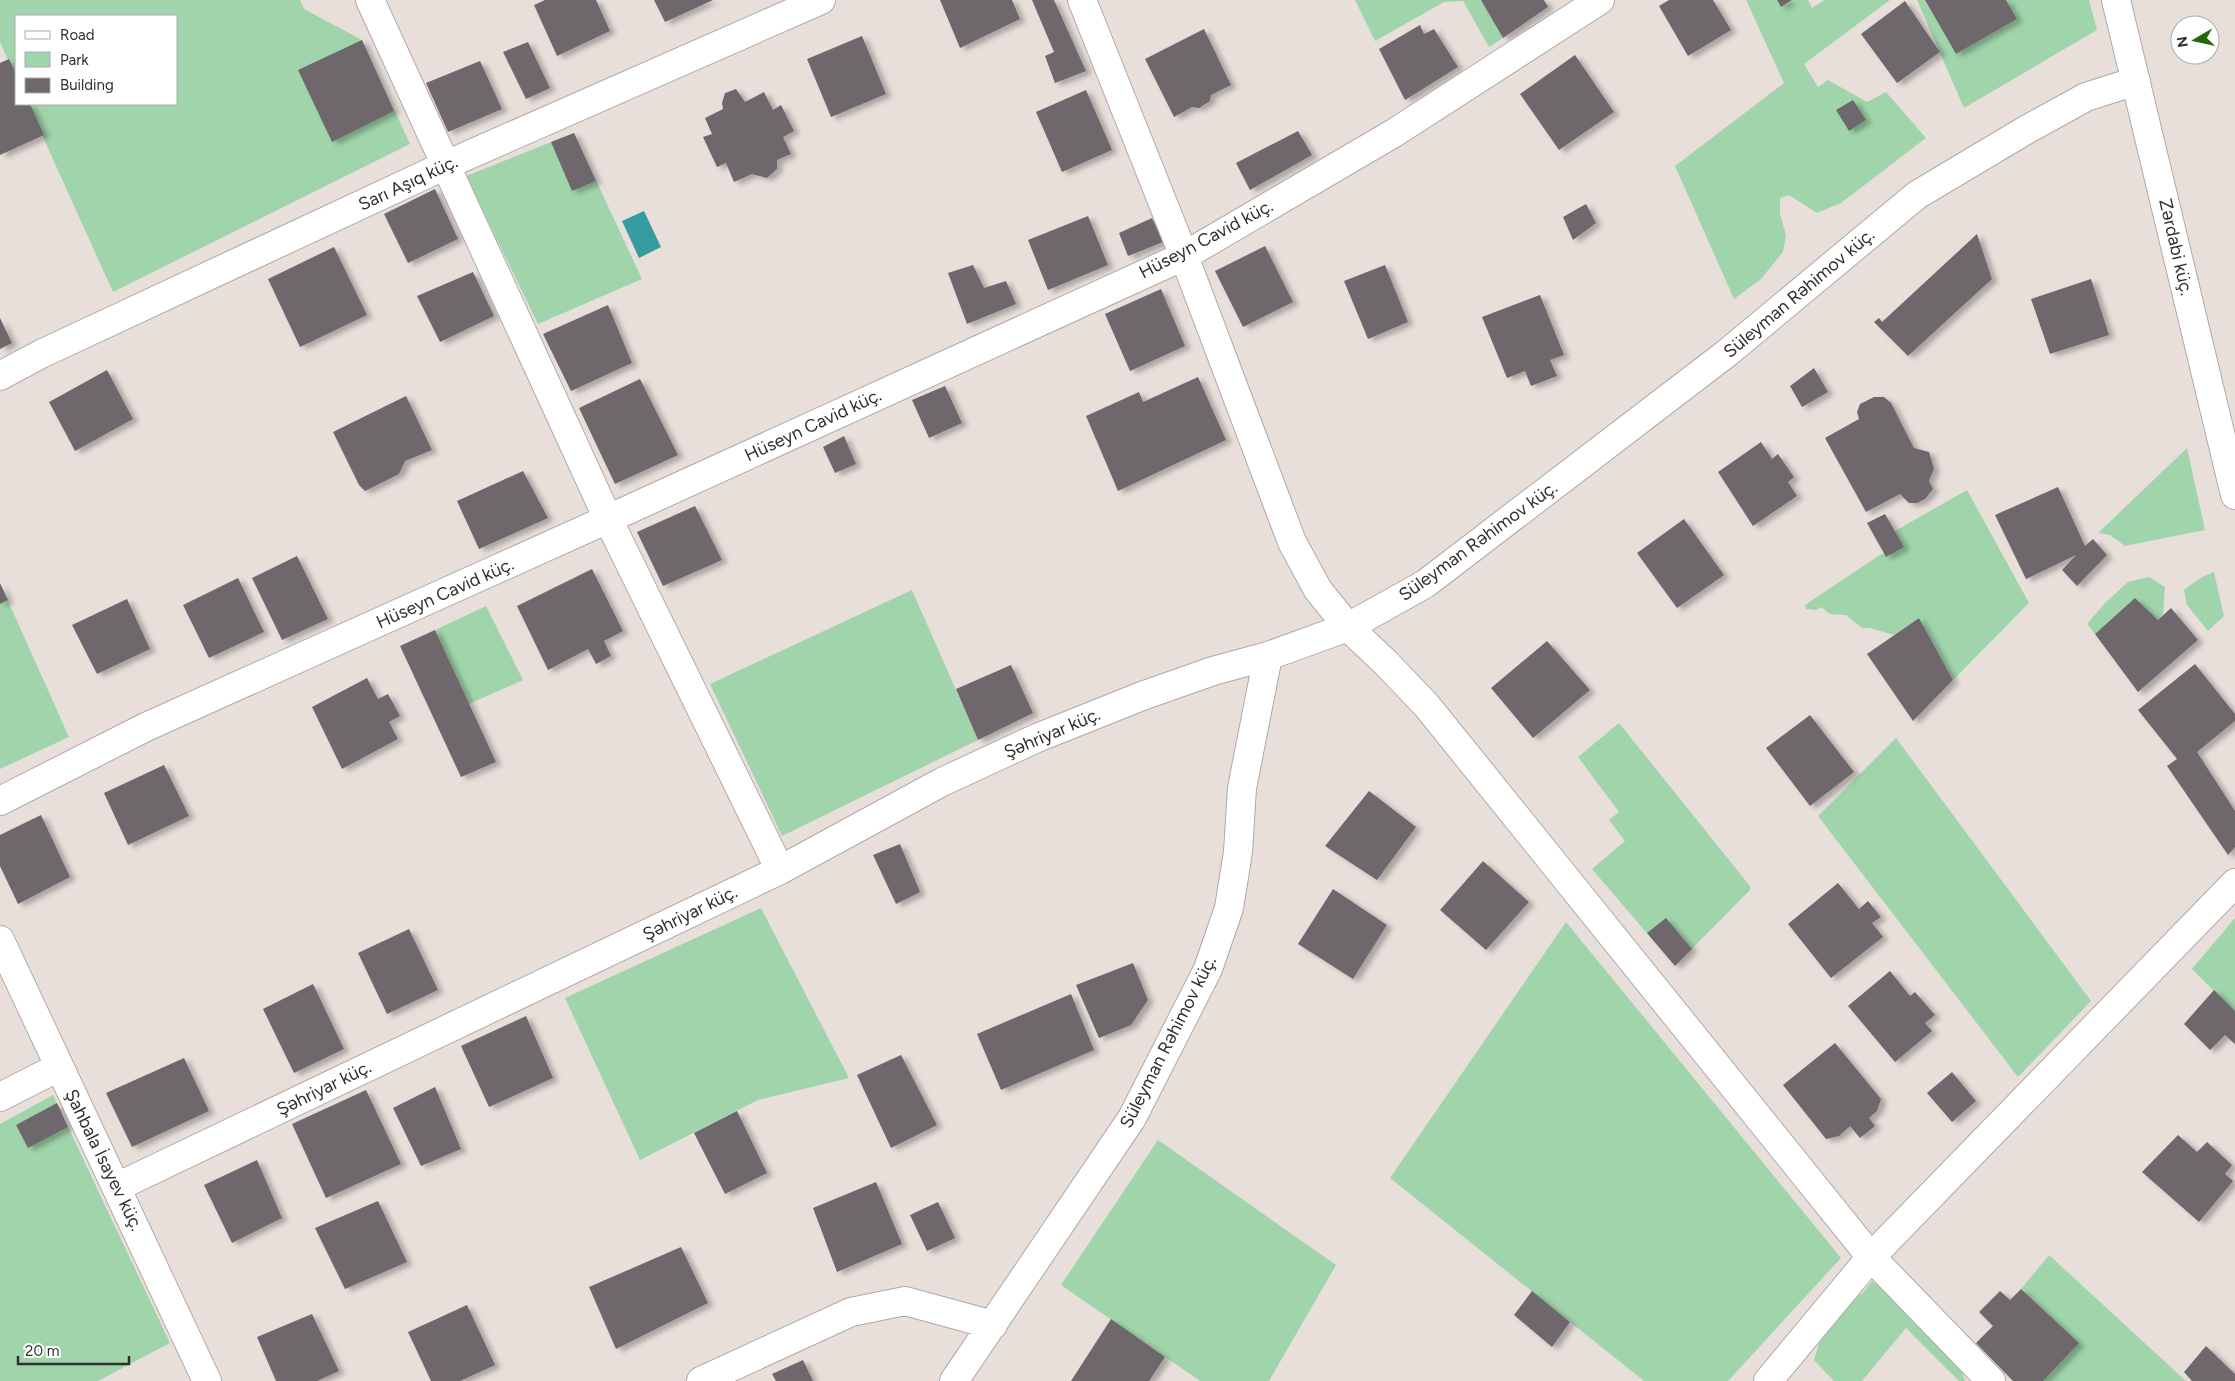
<svg xmlns="http://www.w3.org/2000/svg" width="2235" height="1381" viewBox="0 0 2235 1381" font-family="Figtree,sans-serif">
<defs>
<filter id="shadow"><feDropShadow dx="5.5" dy="3" stdDeviation="2.5" flood-color="#0004"/></filter>
</defs>
<rect width="100%" height="100%" fill="#e8dfdb"/>
<path fill="#a0d5ab" d="M0,0H300L304,9L362,40L410,144L113,292L28,104H176V16H16V78L0,42Z
M1355,0H1482L1503,38L1489,47L1463,1L1444,2L1375,41Z
M1746,0H1777L1781,7L1792,0H1808L1812,8L1825,0H1890L1804,64L1818,87L1828,80L1867,102L1886,92L1926,138L1841,203L1817,213L1789,195L1780,198V214L1786,235L1783,252L1760,280L1734,299L1675,166L1784,83Z
M1917,0H1925L1956,54L2017,19L2006,0H2089L2097,30L1964,108Z
M574,133L642,279L538,324L466,176Z
M2187,448L2205,530L2125,546L2110,535L2098,533Z
M1967,490L2029,603L1953,680L1919,618L1894,635L1870,628H1862L1846,615L1830,614L1821,607L1816,610L1806,609L1805,605L1883,553L1886,557L1903,547L1895,531Z
M2214,572L2224,616L2208,631L2187,605L2184,590L2200,578Z
M2149,577L2165,587L2163,615L2158,620L2135,599L2095,634L2087,624L2105,603L2128,582Z
M912,590L978,740L782,836L710,684Z
M5,594L69,737L0,769V596Z
M486,606L523,680L469,704L435,630Z
M1619,723L1750,886V890L1675,966L1592,869L1625,841L1609,820L1619,812L1578,757Z
M1896,738L2091,1001L2018,1077L1818,816Z
M761,908L849,1078L758,1100L640,1160L565,998Z
M2235,918V1012L2192,969Z
M1566,922L1841,1258L1728,1381H1644L1390,1178Z
M53,1095L170,1343L98,1381H0V1124Z
M1158,1140L1336,1265L1269,1381H1200L1061,1285Z
M2049,1255L2186,1381H2043L2078,1343L2021,1289Z
M1872,1281L1888,1291L1961,1368L1965,1381H1959L1906,1328L1862,1381H1834L1814,1360L1827,1316L1844,1302L1862,1294Z"/>
<path fill="#369c9f" d="M644,211L661,247L639,258L622,221Z"/>
<path fill="#6e686c" filter="url(#shadow)" d="M545,0H596L610,31L557,56L534,5Z
M654,0H713L665,22Z
M940,0H1012L1020,19L960,48Z
M1032,0H1054L1086,71L1055,83L1045,56L1054,52Z
M1481,0H1544L1548,7L1503,38Z
M1669,0H1713L1731,30L1688,56L1659,6Z
M1777,0H1792L1781,7Z
M1925,0H2006L2017,19L1956,54Z
M1905,1L1940,52L1897,83L1861,34Z
M1420,25L1424,34L1434,29L1458,67L1405,100L1379,49Z
M1204,29L1231,85L1211,95L1210,101L1199,108L1192,107L1174,117L1145,59Z
M862,36L886,94L831,117L807,59Z
M362,40L394,111L332,142L298,70Z
M528,42L550,88L526,99L503,52Z
M1575,55L1614,112L1559,150L1520,94Z
M9,59L16,74V104H30L44,135L0,155V63Z
M480,61L502,109L448,132L426,83Z
M736,89L745,102L764,92L773,110L781,105L794,131L783,137L791,154L777,160V169L767,178L752,174L734,182L726,163L717,167L703,137L712,134L705,118L723,109L722,103L725,93Z
M1086,90L1112,150L1062,172L1036,112Z
M1853,100L1866,120L1849,131L1836,110Z
M1298,131L1312,155L1250,190L1236,163Z
M574,133L596,181L572,191L551,142Z
M435,189L458,239L408,263L384,214Z
M1586,204L1596,223L1573,240L1563,217Z
M1088,216L1108,265L1048,290L1028,240Z
M1152,218L1163,242L1128,256L1119,233Z
M1977,234L1992,279L1908,356L1874,322L1879,318L1882,322Z
M1265,246L1293,302L1243,327L1215,271Z
M334,247L367,315L300,347L268,279Z
M973,265L984,288L1006,281L1016,304L967,324L948,273Z
M1385,265L1408,322L1368,339L1344,281Z
M473,272L494,316L440,342L417,296Z
M2091,279L2109,335L2050,354L2031,299Z
M1161,289L1185,346L1130,371L1105,314Z
M1540,295L1564,355L1550,360L1557,376L1531,386L1525,371L1507,378L1482,317Z
M608,305L632,363L571,391L543,334Z
M0,318L12,343L0,349Z
M1814,368L1828,392L1802,407L1790,386Z
M107,370L133,419L75,451L49,402Z
M1198,377L1226,440L1118,491L1086,416L1139,392L1143,402Z
M640,379L678,455L615,484L579,408Z
M945,386L962,423L929,438L912,400Z
M406,396L432,450L405,461L399,474L365,491L359,485L333,432Z
M1874,397H1884L1891,403L1914,448L1929,452L1934,469L1929,481L1933,489L1925,499L1917,503H1909L1900,494L1866,512L1825,438L1859,419L1857,412L1860,404Z
M844,436L856,464L835,473L823,447Z
M1761,442L1772,459L1778,454L1794,477L1788,482L1797,496L1753,526L1718,472Z
M523,471L548,518L479,549L457,501Z
M2058,487L2085,546L2093,539L2107,555L2077,586L2062,570L2076,555L2026,579L1995,515Z
M695,506L722,560L663,586L637,532Z
M1885,514L1904,547L1886,557L1867,523Z
M1684,519L1724,575L1677,608L1637,553Z
M297,556L328,619L282,640L252,578Z
M592,569L623,631L604,641L611,656L596,664L588,649L548,670L517,606Z
M238,578L264,632L209,658L183,605Z
M0,583L8,600L0,604Z
M2135,598L2158,620L2171,608L2198,640L2138,692L2095,634Z
M127,599L150,649L97,674L72,625Z
M1919,618L1953,680L1913,721L1867,654Z
M435,630L496,762L461,777L400,646Z
M1547,641L1590,690L1533,738L1491,688Z
M2195,664L2235,714V721L2197,752L2235,811V847L2228,855L2167,766L2177,759L2138,710Z
M1011,665L1033,713L978,740L956,689Z
M367,678L378,699L388,694L400,716L389,722L398,739L342,769L312,707Z
M1810,715L1854,772L1810,806L1766,748Z
M164,765L189,816L128,845L104,793Z
M1369,791L1416,827L1377,880L1325,846Z
M41,815L70,877L18,904L0,866V835Z
M900,844L920,892L896,904L873,855Z
M1483,861L1529,902L1486,950L1440,910Z
M1838,883L1859,909L1868,901L1881,917L1872,923L1883,937L1831,978L1788,924Z
M1333,889L1387,925L1353,979L1298,944Z
M1666,918L1692,949L1675,966L1647,933Z
M409,929L438,990L387,1014L358,953Z
M1133,963L1148,1000L1131,1025L1099,1038L1076,985Z
M1890,971L1910,996L1915,992L1935,1015L1925,1023L1932,1031L1895,1062L1848,1006Z
M313,984L344,1049L294,1073L263,1009Z
M2214,990L2235,1011V1044L2225,1035L2210,1050L2184,1024Z
M1071,994L1094,1050L1001,1090L977,1034Z
M526,1016L553,1078L489,1107L461,1046Z
M1835,1043L1881,1099L1877,1111L1869,1118L1875,1126L1860,1138L1850,1126L1839,1136L1826,1139L1783,1085Z
M901,1055L937,1125L891,1148L857,1075Z
M184,1058L209,1111L132,1147L106,1093Z
M1952,1072L1976,1101L1952,1122L1927,1093Z
M435,1087L461,1149L421,1166L393,1108Z
M366,1090L401,1164L326,1198L292,1124Z
M57,1103L68,1127L28,1148L16,1125Z
M737,1111L767,1173L725,1194L694,1133Z
M2178,1135L2197,1152L2207,1142L2232,1165L2225,1174L2233,1181L2199,1222L2142,1172Z
M257,1160L282,1218L232,1243L204,1185Z
M876,1182L902,1244L837,1272L813,1208Z
M378,1201L407,1262L345,1289L315,1228Z
M938,1202L955,1238L927,1251L910,1215Z
M681,1247L708,1303L616,1349L589,1287Z
M2021,1289L2079,1343L2043,1381H2013L1976,1343L1993,1326L1979,1312L2000,1291L2010,1300Z
M1532,1291L1570,1322L1552,1347L1514,1315Z
M467,1305L495,1365L460,1381H431L408,1332Z
M312,1314L339,1371L317,1381H276L257,1337Z
M1111,1319L1165,1357L1149,1381H1071Z
M2206,1346L2235,1374V1381H2192L2184,1372Z
M803,1360L813,1381H776L772,1374Z"/>
<g fill="none" stroke-linecap="round" stroke-linejoin="round">
<g stroke="#b1a9a5" stroke-width="30">
<path id="minor" d="M370,0L608,519L780,870
M1082,0L1184,256L1292,542L1318,590L1348,627L1386,663L1427,706L1871,1257L1991,1381
M2116,0L2235,495
M0,376L41,354L446,165L821,0
M0,801L146,727L608,519L1184,256L1394,133L1600,0
M0,940L207,1381
M0,1097L59,1067
M117,1187L780,870L942,782L1037,738L1142,696L1213,671L1268,656
M701,1381L851,1312L905,1301L993,1325
M954,1381L1132,1118L1208,969L1229,908L1238,852L1242,788L1268,656L1348,627L1425,584L1727,353L1917,195L2026,130L2086,97L2136,81
M1768,1381L1871,1257L2235,883"/>
</g>
<use href="#minor" stroke="#fff" stroke-width="28"/>
</g>
<g text-anchor="middle" dominant-baseline="central" stroke-width="5" stroke-linejoin="round" paint-order="stroke">
<g font-size="18" fill="#332f2e" stroke="#fff">
<text transform="translate(408 183) rotate(-25)">Sarı Aşıq küç.</text>
<text transform="translate(1206 239) rotate(-28)">Hüseyn Cavid küç.</text>
<text transform="translate(2176 247) rotate(77)">Zərdabi küç.</text>
<text transform="translate(1799 293) rotate(-40)">Süleyman Rəhimov küç.</text>
<text transform="translate(813 425) rotate(-25)">Hüseyn Cavid küç.</text>
<text transform="translate(1478 541) rotate(-36)">Süleyman Rəhimov küç.</text>
<text transform="translate(445 593) rotate(-24)">Hüseyn Cavid küç.</text>
<text transform="translate(1052 733) rotate(-23)">Şəhriyar küç.</text>
<text transform="translate(690 913) rotate(-26)">Şəhriyar küç.</text>
<text transform="translate(1168 1042) rotate(-63)">Süleyman Rəhimov küç.</text>
<text transform="translate(324 1088) rotate(-26)">Şəhriyar küç.</text>
<text transform="translate(104 1160) rotate(64)">Şahbala İsayev küç.</text>
</g>
</g>
<rect x="15" y="15" width="162" height="90" fill="#ffffff" stroke="#adacab"/>
<rect x="25" y="31" width="25" height="8" fill="#ffffff" stroke="#adacab"/>
<text x="60" y="40" font-size="15" fill="#332f2e">Road</text>
<rect x="25" y="52" width="25" height="15" fill="#a0d5ab" stroke="#adacab"/>
<text x="60" y="65" font-size="15" fill="#332f2e">Park</text>
<rect x="25" y="78" width="25" height="15" fill="#6e686c" stroke="#adacab"/>
<text x="60" y="90" font-size="15" fill="#332f2e">Building</text>
<g transform="translate(2195 40) rotate(261)"><circle r="24" fill="#ffffff" stroke="#adacab"/>
<path d="M0-4L9 19L0 12L-9 19Z" fill="#206b09"/>
<text y="-8" font-size="14" font-weight="bold" text-anchor="middle" fill="#332f2e">N</text>
</g>
<path d="M18 1356v8h111v-8" fill="none" stroke="#332f2e" stroke-width="2.5"/>
<text x="25" y="1356" font-size="15" fill="#332f2e" stroke="#ffffff" stroke-width="4" paint-order="stroke">20 m</text>
</svg>
